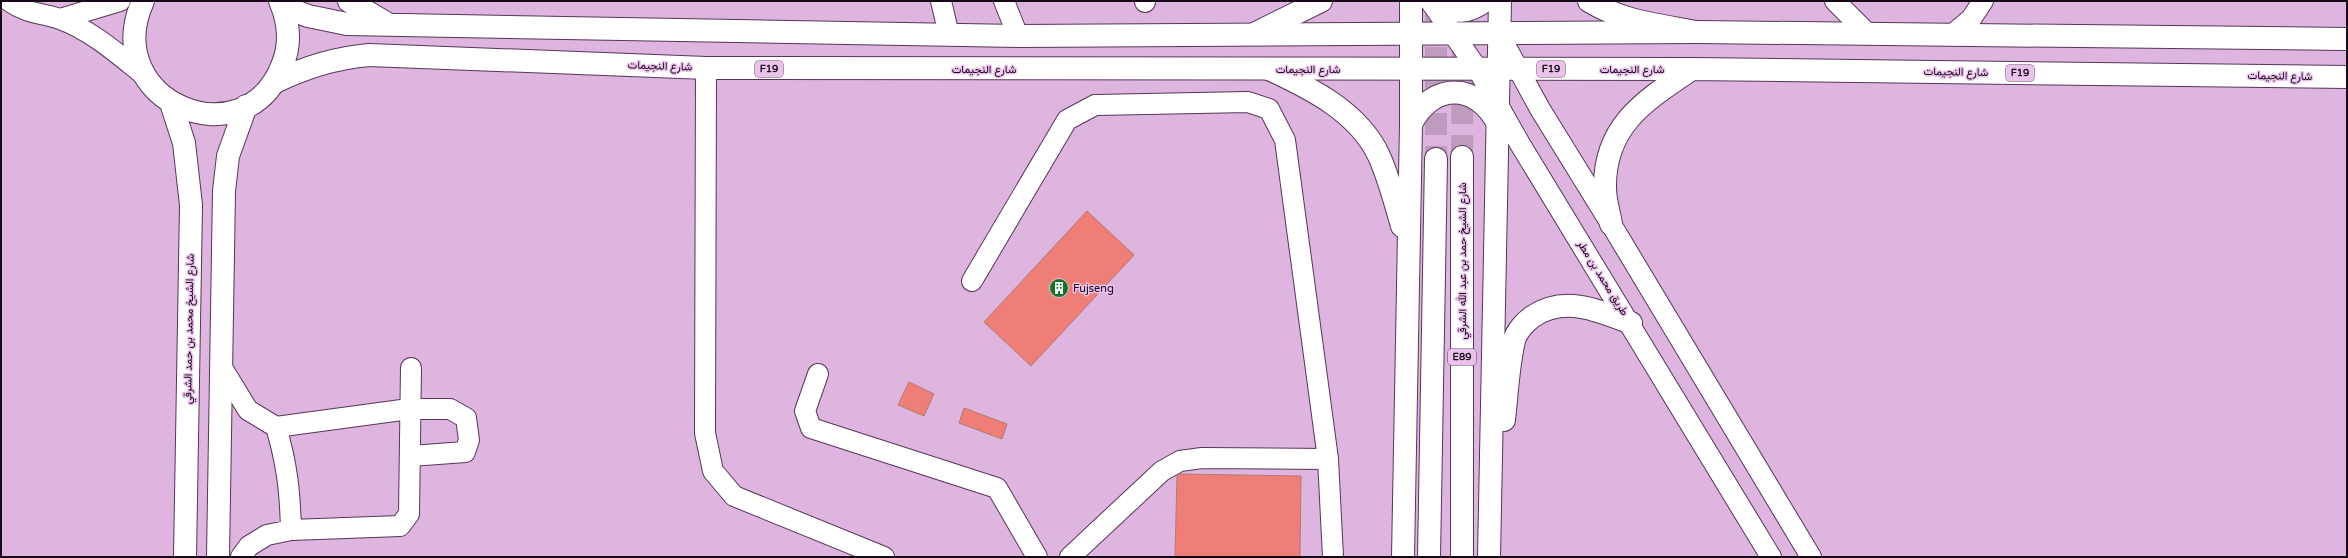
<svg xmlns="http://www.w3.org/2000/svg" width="2348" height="558" viewBox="0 0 2348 558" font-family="'Varela Round',Vazirmatn,sans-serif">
<rect width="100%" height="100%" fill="#ddb5de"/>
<path fill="#ef7e76" stroke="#b27a75" d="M1087,211L1134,255L1031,366L984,322Z
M909,382L934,394L924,416L898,405Z
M964,408L1007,424L1002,439L959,423Z
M1180,474L1301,476L1300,557H1175L1177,476Z"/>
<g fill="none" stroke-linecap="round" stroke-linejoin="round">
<path stroke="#bf9bc0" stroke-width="22" stroke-dasharray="22 11" stroke-linecap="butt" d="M1436,14V159
M1462,157L1463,1"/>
<g stroke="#573659" stroke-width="22">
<path id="minor" d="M9,1C29,15 40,12 60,19C91,30 119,55 144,75
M941,1L949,35
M1004,1L1018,36
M1145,1V2
M1430,1L1477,68L1520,144L1771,557
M1835,1L1867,33
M1434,6C1454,14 1469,15 1486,1
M60,19L120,1
M1499,34L1540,109L1611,224L1811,557
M1953,34L1971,19L1983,1
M706,68L705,433L713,471L734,496L884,557
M972,281L1067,120L1095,105L1248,102L1269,109L1285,140L1328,459L1333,557
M221,366L248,410L276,427C287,464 290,491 291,530
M818,374L805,411L811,428L997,488L1037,557
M276,427L409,409H450L466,418L469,440L465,452L411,456
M241,557L249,546L267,535L291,530L400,526L409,514L411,368
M1070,557L1162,471L1180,461L1202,458L1328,459"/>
</g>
<g stroke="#573659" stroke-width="24">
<path id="major" d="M143,1C98,101 244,162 282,66C291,45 289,22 280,1
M349,1L386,23
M282,6L308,16L347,24L1018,36L1697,32L2347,39
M273,83C305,67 334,58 369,55L706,68L1692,69L2347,77
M171,103L184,143L191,205L185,557
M1611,224C1609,212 1605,200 1605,188C1604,125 1646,100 1692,69
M218,557L224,191L228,156L246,106"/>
</g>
<g stroke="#573659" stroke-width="24">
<path id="highway" d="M1589,1C1623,22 1659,25 1697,32
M1254,34L1321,1
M1269,69C1310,88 1359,112 1379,156C1389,178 1395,202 1402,226
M1411,124C1432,82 1477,82 1498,124
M1504,420C1507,394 1508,366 1514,341C1516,332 1525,322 1532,317C1564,295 1598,310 1631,323
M1403,557L1411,124V1
M1429,557L1436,159
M1462,557V157
M1489,557L1500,1"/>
</g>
<use href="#minor" stroke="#fff" stroke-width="20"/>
<use href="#major" stroke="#fff" stroke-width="22"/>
<use href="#highway" stroke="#fff" stroke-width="22"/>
</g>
<defs>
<g id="building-disc" transform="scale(1)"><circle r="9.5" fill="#127424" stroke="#eac2ec"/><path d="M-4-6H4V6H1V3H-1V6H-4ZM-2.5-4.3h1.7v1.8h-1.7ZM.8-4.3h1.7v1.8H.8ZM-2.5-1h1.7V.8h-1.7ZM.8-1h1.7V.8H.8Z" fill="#fff"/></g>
</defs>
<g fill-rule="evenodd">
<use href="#building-disc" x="1059" y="288"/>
</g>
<g text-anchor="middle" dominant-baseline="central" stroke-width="3" stroke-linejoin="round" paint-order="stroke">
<g fill="#eac2ec" stroke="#564056" stroke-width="1">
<rect x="755" y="61" width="28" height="16" rx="3"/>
<rect x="1537" y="61" width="28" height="16" rx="3"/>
<rect x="2006" y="65" width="28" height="16" rx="3"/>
<rect x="1448" y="349" width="28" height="16" rx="3"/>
</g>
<g font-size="10" font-weight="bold" fill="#160816">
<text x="769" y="69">F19</text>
<text x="1551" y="69">F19</text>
<text x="2020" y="73">F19</text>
<text x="1462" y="357">E89</text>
</g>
<g font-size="11" fill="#160816" stroke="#eac2ec">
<text transform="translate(660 66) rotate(2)">شارع النجيمات</text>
<text x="984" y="69">شارع النجيمات</text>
<text x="1308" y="69">شارع النجيمات</text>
<text x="1632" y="69">شارع النجيمات</text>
<text transform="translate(1956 72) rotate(1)">شارع النجيمات</text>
<text transform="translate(2280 76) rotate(1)">شارع النجيمات</text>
<text transform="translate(1462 261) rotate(-90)">شارع الشيخ حمد بن عبد الله الشرقي</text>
<text transform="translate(1603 278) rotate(58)">طريق محمد بن مطر</text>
<text transform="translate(189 329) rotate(-89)">شارع الشيخ محمد بن حمد الشرقي</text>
</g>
<g font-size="11" fill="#160816" stroke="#eac2ec" text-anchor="start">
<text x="1073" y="288">Fujseng</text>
</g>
</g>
<rect width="2348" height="558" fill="none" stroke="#160816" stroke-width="4"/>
</svg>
